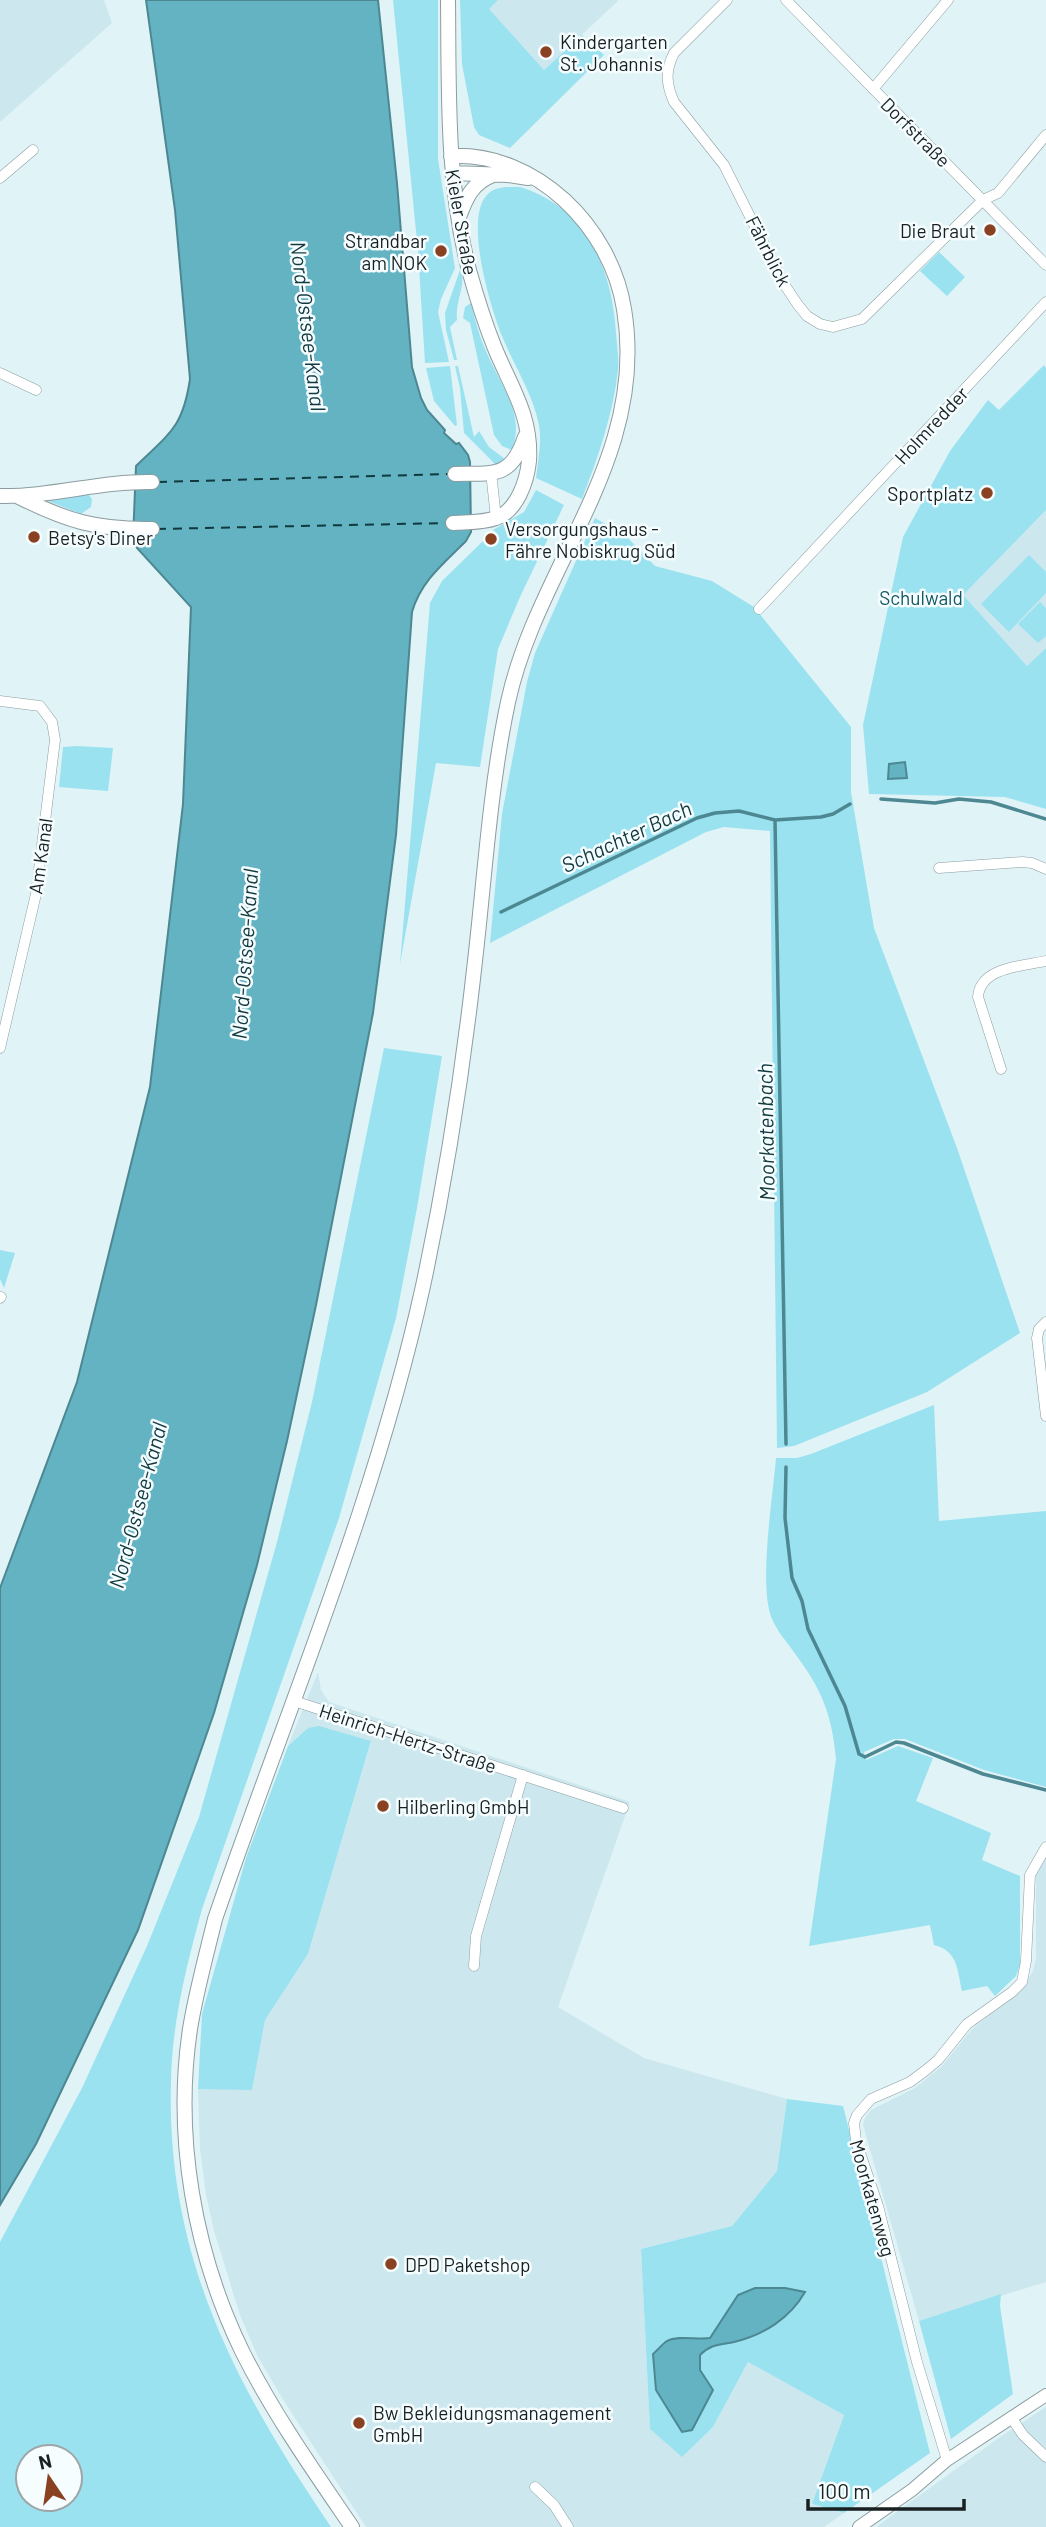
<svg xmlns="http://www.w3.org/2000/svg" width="1046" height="2527" viewBox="0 0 1046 2527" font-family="Barlow,sans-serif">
<rect width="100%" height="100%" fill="#e0f3f6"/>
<path fill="#cce8ee" d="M0,0H104L112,23L0,122Z
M498,0H618V1L544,70L488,9Z
M1046,510V648L1027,666L962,595Z
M318,1672L321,1690L329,1702L630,1802L558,2007L644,2058L787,2099L777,2171L732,2226L641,2249L650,2429L682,2456L713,2427L748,2362L844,2415L812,2504L786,2498L844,2513L824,2527H366L282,2398L257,2355L240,2315L214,2231L206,2195L200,2149L198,2089H252L265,2020L308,1954L371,1742L308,1728L288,1746Z
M1046,1855V2282L919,2321L863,2125L865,2118L871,2110L915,2088L942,2066L972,2029L1025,1985L1033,1971L1036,1958V1874Z
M1046,2407V2527H876L1000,2437Z"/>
<path fill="#9ae2f0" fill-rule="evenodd" d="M393,0H438V159L455,268L441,299L438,312L449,362L425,363L418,251Z
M460,0H498L489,9L544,70L582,35L604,55L510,148L479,135L474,127L462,64Z
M520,187C586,207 612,268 616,333C617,345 619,358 618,370C613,415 598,457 582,499L536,478C538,461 542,442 539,425C533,394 514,366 502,336C491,309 462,215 489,193C497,186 509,187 520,187Z
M939,252L965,277L947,296L920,271Z
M461,267C466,289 455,300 457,320L450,327L457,360H454L446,330L445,313Z
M471,303C475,319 479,336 486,351C499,383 526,414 512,450L502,446L494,435L470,323L463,318L465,307Z
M1044,365L1046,368V510L963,595L1027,666L1046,648V809L1005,797L869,794L863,725L903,537L950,451L988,400L999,410Z
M450,366L457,425L455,426L434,401L426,368Z
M455,366H458L474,437L479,431L489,447L505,459L496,465L464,433L460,388Z
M536,490L564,505L520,597L498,649L480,767L436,763L400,964L430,603L442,581L483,541L489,546L498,537L493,530L524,512Z
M88,494L92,499L91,507L81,514L43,499Z
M595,518L625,535L655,566L712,581L754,607L851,727V792L874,928L957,1148L1020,1333L927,1392L794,1446L777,1448L770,831L724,827L706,832L490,943L502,814L527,682L535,653Z
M1029,555L1046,572V593L1009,632L981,604Z
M1040,602L1046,608V636L1038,643L1018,624Z
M77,746L113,748L108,791L59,787L63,747Z
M384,1048L442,1056L417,1208L396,1318L339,1518L202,1909C187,1964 172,2022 171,2081C166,2257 235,2385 331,2527H0V2242L82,2088L147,1946L199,1817L277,1542L312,1402ZM28,2457H70V2499H28Z
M0,1250L15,1253L4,1288L0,1279Z
M934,1405L939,1521L1046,1511V1787L984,1770L905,1739H894L864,1752L866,1760L898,1746L933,1758L916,1801L991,1833L982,1860L1020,1876V1965L1016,1976L995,1996L987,1986L962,1991C957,1969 958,1951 934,1945L930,1925L809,1946L836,1759C832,1715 822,1690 796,1655C788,1643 778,1633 772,1619C758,1586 773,1496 776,1458H797L811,1454Z
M319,1726L371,1741L308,1954L265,2020L252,2090L198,2089L202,2014L246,1858L288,1746L308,1728Z
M787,2099L843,2106L930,2453L844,2513L812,2504L844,2415L748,2362L713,2427L682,2457L650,2429L641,2249L732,2226L777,2171Z
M1001,2294L1000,2306L1013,2394L951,2439L919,2321Z"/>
<path fill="#63b3c2" stroke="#4d8792" stroke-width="2" d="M146,0H378L397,183L412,367L421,398L427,410L445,430L444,433L456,444L459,443L468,455L470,462L471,532L466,541C444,563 421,581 412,612L396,835L373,1013L316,1305L287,1441L257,1565L214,1713L138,1930L36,2144L0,2205V1588L77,1382L150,1087L183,804L191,607L137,548L133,539L136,466C170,433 183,427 190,379L175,210Z
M905,762L907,778L888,779L889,764Z
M755,2288H785L805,2292C790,2318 764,2335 734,2342C719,2345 711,2344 700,2355V2370L713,2390L692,2430L682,2432L656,2390L653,2354C658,2350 662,2344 667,2341C678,2335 697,2340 710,2338L738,2295Z"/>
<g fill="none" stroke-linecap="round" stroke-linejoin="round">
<path stroke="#4d8792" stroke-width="3.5" d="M881,799L935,803L959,799L991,802L1046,819
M775,820L786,1444
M501,912L697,818L715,813L739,811L775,820L821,817L833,814L850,804
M786,1467L785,1518L792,1578L802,1601L808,1629L845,1706L859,1754L865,1757L896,1742L904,1743L983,1774L1046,1790"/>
<path stroke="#12393f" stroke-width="2" stroke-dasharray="9 7" stroke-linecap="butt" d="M158,482L450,474
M157,529L448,523"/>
<g stroke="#8c9da1" stroke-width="11">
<path id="minor" d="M727,0L674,53C665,71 666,84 674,102L724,165L784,284L798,305L807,316L820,324L833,327L862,319L983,200L998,193L1046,135
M786,0L1046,265
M873,89L948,0
M0,178L33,150
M0,373L36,390
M491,472L496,518
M759,609L1046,302
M0,701L40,706L52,722L55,740L36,894L0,1048
M939,868L1022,862L1032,863L1046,869
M1001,1069L978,997C980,967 1023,966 1046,961
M0,1298L1,1297
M1046,1322L1039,1329L1037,1338L1046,1416
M294,1701L623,1808
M474,1966L476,1936L523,1775
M1011,2417L1023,2435L1046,2457
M947,2460L917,2362L878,2206L856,2141L854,2123L857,2115L871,2099L910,2082L926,2070L938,2060L967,2024L1012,1992L1022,1982L1026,1961L1030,1875L1046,1847
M535,2487L554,2505L568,2527"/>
</g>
<g stroke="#8c9da1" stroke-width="14">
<path id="tertiary" d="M859,2527L912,2490L947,2460L1046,2395"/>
</g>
<g stroke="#8c9da1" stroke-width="16">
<path id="secondary" d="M448,0C449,90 446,182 469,270C476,295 484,321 494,346C510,386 532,415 529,461C527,481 517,511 496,518C483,523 467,522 453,523
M452,173L508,175L528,178
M459,217C466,198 472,183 493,175
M455,474C493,473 511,479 525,437
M0,496C51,497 101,481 152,482
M19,497C67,521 97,530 152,529
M352,2527C313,2470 273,2413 242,2351C194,2252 174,2137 190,2029C196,1992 206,1956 215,1919C287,1709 375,1504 423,1286C446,1179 463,1070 475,961C485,874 490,787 508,702C538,564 649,459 624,309C611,227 536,152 451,156"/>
</g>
<use href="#minor" stroke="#fff" stroke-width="10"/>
<use href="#tertiary" stroke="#fff" stroke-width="12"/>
<use href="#secondary" stroke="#fff" stroke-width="14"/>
</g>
<g fill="#8a4122" stroke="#f6fdff" stroke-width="2.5">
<circle cx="546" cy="52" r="7"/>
<circle cx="990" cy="230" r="7"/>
<circle cx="441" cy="251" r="7"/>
<circle cx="987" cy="493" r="7"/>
<circle cx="34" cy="537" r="7"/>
<circle cx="491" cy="539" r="7"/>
<circle cx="383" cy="1806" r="7"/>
<circle cx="391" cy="2264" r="7"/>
<circle cx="359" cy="2423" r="7"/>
</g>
<g text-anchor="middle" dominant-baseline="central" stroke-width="5" stroke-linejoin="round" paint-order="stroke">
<g font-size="19" fill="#192021" stroke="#f6fdff" text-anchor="start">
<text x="560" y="41">Kindergarten<tspan x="560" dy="22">St. Johannis</tspan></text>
<text x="976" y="230" text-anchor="end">Die Braut</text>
<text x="427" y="240" text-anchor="end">Strandbar<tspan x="427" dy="22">am NOK</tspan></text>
<text x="973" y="493" text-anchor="end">Sportplatz</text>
<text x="505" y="528">Versorgungshaus -<tspan x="505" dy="22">Fähre Nobiskrug Süd</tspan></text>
<text x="48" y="537">Betsy's Diner</text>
<text x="397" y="1806">Hilberling GmbH</text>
<text x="405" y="2264">DPD Paketshop</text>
<text x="373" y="2412">Bw Bekleidungsmanagement<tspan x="373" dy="22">GmbH</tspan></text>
</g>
<g font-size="19" fill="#192021" stroke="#f6fdff">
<text transform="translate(916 132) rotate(45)">Dorfstraße</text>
<text transform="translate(462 222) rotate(80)">Kieler Straße</text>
<text transform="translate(769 251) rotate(63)">Fährblick</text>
<text transform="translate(931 425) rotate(-47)">Holmredder</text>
<text transform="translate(40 856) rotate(-82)">Am Kanal</text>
<text transform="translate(408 1738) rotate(18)">Heinrich-Hertz-Straße</text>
<text transform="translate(873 2198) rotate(74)">Moorkatenweg</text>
</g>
<g font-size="19" fill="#125661" stroke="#f6fdff">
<text x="921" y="597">Schulwald</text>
</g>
<g font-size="21" font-style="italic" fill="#12393f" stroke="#f6fdff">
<text transform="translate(309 326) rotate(83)">Nord-Ostsee-Kanal</text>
<text transform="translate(626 836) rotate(-25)">Schachter Bach</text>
<text transform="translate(244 954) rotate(-86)">Nord-Ostsee-Kanal</text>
<text transform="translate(765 1132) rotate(-91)">Moorkatenbach</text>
<text transform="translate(137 1505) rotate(-75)">Nord-Ostsee-Kanal</text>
</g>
</g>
<g transform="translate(49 2478) rotate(347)"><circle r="33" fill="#f6fdff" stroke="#9ea5a6" stroke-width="2"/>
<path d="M0-5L12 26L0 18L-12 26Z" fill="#8a4122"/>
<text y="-10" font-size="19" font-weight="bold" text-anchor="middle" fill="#192021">N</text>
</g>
<path d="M808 2499v10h156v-10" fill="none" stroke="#192021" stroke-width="3.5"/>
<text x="818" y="2499" font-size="21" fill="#192021" stroke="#f6fdff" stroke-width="5" paint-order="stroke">100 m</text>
</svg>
